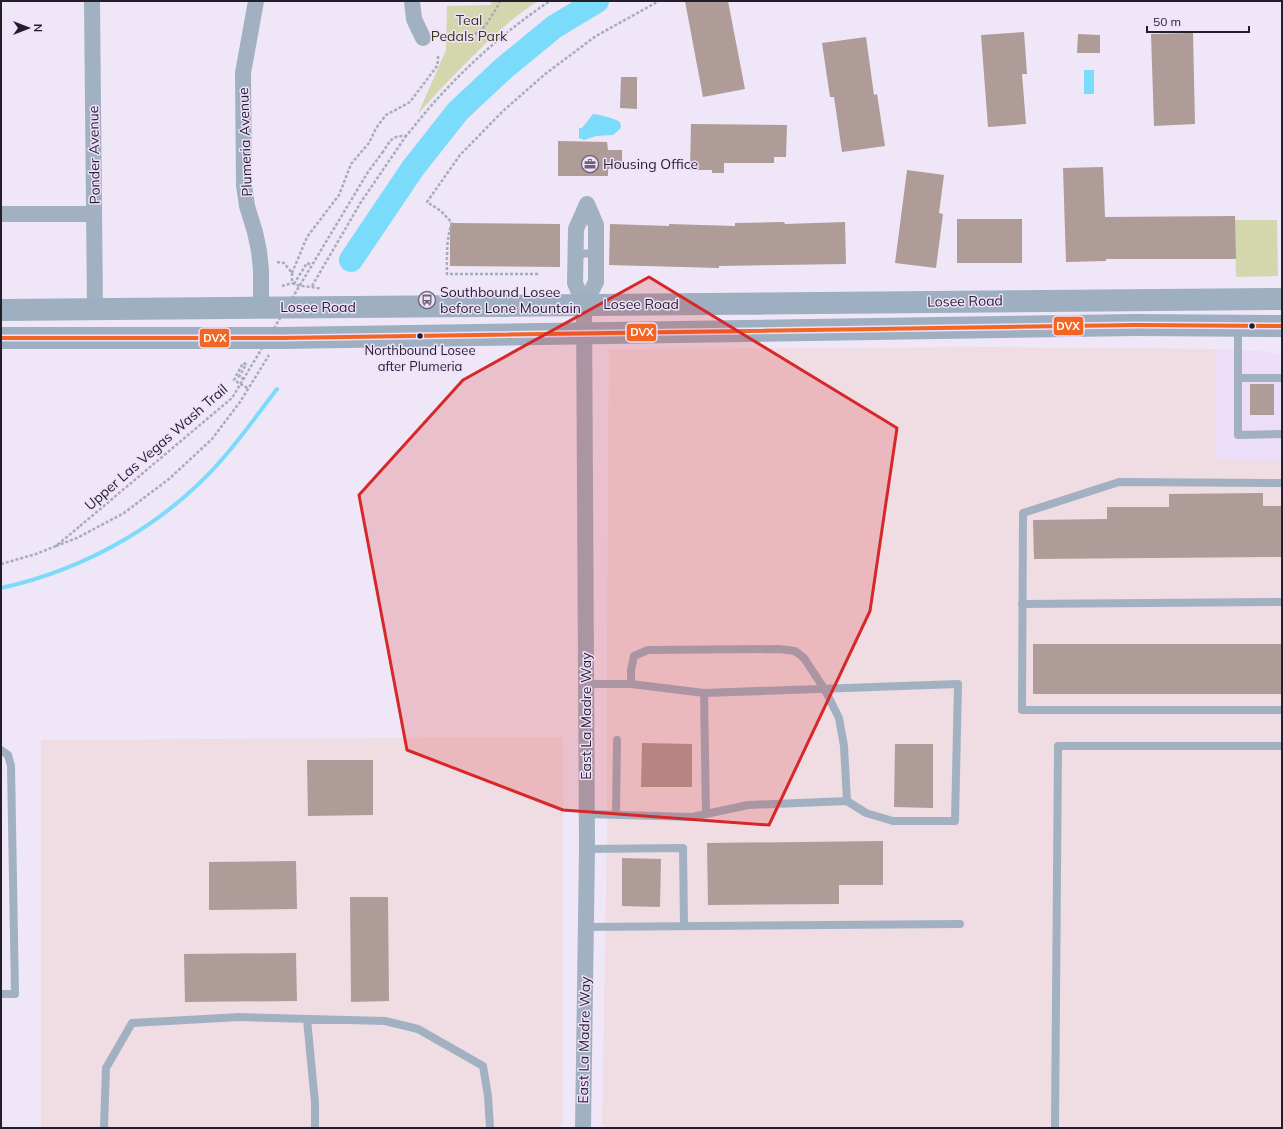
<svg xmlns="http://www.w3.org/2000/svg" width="1283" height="1129" viewBox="0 0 1283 1129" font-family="Mulish,sans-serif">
<rect width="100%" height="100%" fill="#efe6f7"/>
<path fill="#ecddf9" d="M1215,349L1259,351L1282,355V461L1215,460Z"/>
<path fill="#f0dde3" d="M992,347L1215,349V460L1282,461V1128H607L602,1124L607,842V634L609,349Z
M563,737V1124L559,1128H41V740Z"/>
<path fill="#d4d7ae" d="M491,1H538C516,15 496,33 477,52C457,72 437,92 418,114L446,50L447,6L491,5Z
M1235,220H1277L1278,276L1236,277Z"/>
<path fill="#7bdbfa" d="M1084,70H1094V94H1084Z
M593,114C601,115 614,118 620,122L621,128L613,135L596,136L584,140L579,138V128H582Z"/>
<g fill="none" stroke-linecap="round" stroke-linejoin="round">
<path stroke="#7bdbfa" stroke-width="4" d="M1,588C87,569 168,523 225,456C243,435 260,411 277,389"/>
<path stroke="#7bdbfa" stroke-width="24" d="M351,260L413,168L458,111L504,68L554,27L597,1"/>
</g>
<path fill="#af9b98" d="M685,1H728L745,89L703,97Z
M1024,32L1027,74H1022L1026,124L988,127L981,35Z
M1193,33L1195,124L1154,126L1151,34Z
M1078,34L1100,35V53H1077Z
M866,37L874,95L877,94L885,146L842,152L834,97H830L822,43Z
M621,77H637V109L620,108Z
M691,124L787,125L786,157H774V163H724V173H712V170H690Z
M558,141L607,142L608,150H622V169H608V176H558Z
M1103,167L1105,217L1235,216L1236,259H1106V261L1066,262L1063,168Z
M907,170L944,175L939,213L943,214L936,268L895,263Z
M957,219H1022V263H957Z
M784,222L785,224L845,222L846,264L719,266V268L609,265L610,224L669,226V224L735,226V223Z
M450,223L560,224V267L450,266Z
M1250,384H1274V415H1250Z
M1263,493V506H1282V557L1034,559L1033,520L1107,519V507H1169V494Z
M1033,644H1282V694H1033Z
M642,743L692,744V787H641Z
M895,744H933V808L894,807Z
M307,760H373V815L308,816Z
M883,841V885H839V904L708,905L707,843Z
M622,858L661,859L660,907L622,906Z
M296,861L297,909L209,910V862Z
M350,897H388L389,1001L351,1002Z
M296,953L297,1001L185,1002L184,954Z"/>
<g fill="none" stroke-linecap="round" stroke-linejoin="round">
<path stroke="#a5adb9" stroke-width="2.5" stroke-dasharray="3 2" stroke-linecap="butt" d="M450,36C471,39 482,34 492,15C495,11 498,6 500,1
M382,153C390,142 391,135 406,136C417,123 427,110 438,98C471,62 509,28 550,1
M277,262L284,263L292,273V283C298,287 312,286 321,289
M292,273L307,237L339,195L351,164L369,143L376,128L386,115L410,102L437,66L438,61V56
M538,274H447C447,257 446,239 452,223L441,211L427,202L460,155L503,111L544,75L596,36L659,1
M294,284L307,263L312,265
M282,286L292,283
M312,286L361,202L406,136
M244,379L239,377L246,364L243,363L234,380L249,389
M56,546L77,538L124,513L169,479L212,439L240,402L269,355
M1,564L36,554L56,546L80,526"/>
<path stroke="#a2b1c1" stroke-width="8" d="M576,254L596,253
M1238,327V435L1282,434
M1238,378H1282
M1282,483L1119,482L1023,513L1022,710H1282
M1022,604L1282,602
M586,684H631L704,693
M631,684V670L634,656L648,650L779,649L795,651L804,658L825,690L839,718L844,746L847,801
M1,750L8,755L11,766L15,994H1
M587,814L692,817L748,805L847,801L866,813L893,821H955L958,684L704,693L706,814
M616,815L617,740
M587,849L683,848L684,926
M586,927L960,924
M307,1019L315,1103V1128
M104,1128L106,1068L132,1023L240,1017L385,1021L418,1029L483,1066L488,1096L490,1128
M1055,1128L1058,746H1282"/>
<path stroke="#a2b1c1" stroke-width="16" d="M92,1L95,310
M256,1L243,73L244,185L247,206L255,232L259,251L261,270V308
M412,1L414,19L423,38
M1,214H94
M584,305L596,282V225L587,204
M583,1128L587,849L584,305L575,283L576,229L587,204"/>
<path stroke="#9dafc0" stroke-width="22" d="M1,310L1282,299
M1,338H281L1136,325L1282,326"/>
<path stroke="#a5adb9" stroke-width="2.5" stroke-dasharray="3 2" stroke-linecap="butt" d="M80,526L232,398L368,172L382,153"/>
<g stroke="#efe0fd" stroke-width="7">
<path id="bus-1" d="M1,338H281L1136,325L1282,326"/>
</g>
<use href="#bus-1" stroke="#f26522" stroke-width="4"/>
</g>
<path fill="#d62828" fill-opacity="0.2" stroke="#d62828" stroke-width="3" stroke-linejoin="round" d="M649,277L897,428L870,611L769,825L563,810L407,750L359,495L463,380Z"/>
<defs>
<g id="office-ring" transform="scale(0.9)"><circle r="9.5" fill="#efe0fd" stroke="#6a6470" stroke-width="1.5"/><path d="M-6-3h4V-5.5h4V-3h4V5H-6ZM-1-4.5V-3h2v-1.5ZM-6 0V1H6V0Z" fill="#6a6470"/></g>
<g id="bus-ring" transform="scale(0.9)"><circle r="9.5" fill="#efe0fd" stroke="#6a6470" stroke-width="1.5"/><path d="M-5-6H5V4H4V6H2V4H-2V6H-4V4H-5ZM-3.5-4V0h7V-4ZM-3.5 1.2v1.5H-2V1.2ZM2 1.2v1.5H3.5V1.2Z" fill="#6a6470"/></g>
</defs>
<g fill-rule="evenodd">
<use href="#office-ring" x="590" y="164"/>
<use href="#bus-ring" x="427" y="300"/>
</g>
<g fill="#231e28" stroke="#efe0fd" stroke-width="1.5">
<circle cx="1252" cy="326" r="3.5"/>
<circle cx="420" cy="336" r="3.5"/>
</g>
<g text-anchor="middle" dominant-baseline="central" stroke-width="3" stroke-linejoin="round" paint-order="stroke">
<g font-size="13" fill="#231e28" stroke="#efe0fd">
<text x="420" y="350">Northbound Losee<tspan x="420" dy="16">after Plumeria</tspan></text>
</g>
<g font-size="14" fill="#353a0f" stroke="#efe0fd">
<text x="469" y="20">Teal<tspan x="469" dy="16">Pedals Park</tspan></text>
</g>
<g font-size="14" fill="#231e28" stroke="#efe0fd">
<text transform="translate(245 142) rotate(-92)">Plumeria Avenue</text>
<text transform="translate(94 155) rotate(-91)">Ponder Avenue</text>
<text transform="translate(965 301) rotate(-1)">Losee Road</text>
<text x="641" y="304">Losee Road</text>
<text x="318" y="307">Losee Road</text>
<text transform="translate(156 447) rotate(-41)">Upper Las Vegas Wash Trail</text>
<text transform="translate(586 716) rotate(-90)">East La Madre Way</text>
<text transform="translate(584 1040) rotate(-89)">East La Madre Way</text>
</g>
<g font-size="14" fill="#231e28" stroke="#efe0fd" text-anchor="start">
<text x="603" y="164">Housing Office</text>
<text x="440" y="292">Southbound Losee<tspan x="440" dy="16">before Lone Mountain</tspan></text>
</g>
</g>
<g stroke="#efe0fd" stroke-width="1.5">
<rect x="1053" y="316" width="31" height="20" rx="4" fill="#f26522"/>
<rect x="626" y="323" width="31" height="19" rx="4" fill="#f26522"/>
<rect x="199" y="328" width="31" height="20" rx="4" fill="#f26522"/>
</g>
<g font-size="11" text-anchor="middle" font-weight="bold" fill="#fff">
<text x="1068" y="330">DVX</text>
<text x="642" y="336">DVX</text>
<text x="215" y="342">DVX</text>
</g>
<rect width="1283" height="1129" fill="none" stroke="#231e28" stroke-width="4"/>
<g transform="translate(28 28) rotate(90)" stroke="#efe0fd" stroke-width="3" paint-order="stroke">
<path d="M0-3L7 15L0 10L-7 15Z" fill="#231e28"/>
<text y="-6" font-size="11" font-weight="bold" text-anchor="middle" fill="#231e28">N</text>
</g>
<path d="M1147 26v6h102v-6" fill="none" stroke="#231e28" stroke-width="2"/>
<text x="1153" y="26" font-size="12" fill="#231e28" stroke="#efe0fd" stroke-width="3" paint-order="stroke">50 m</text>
</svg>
